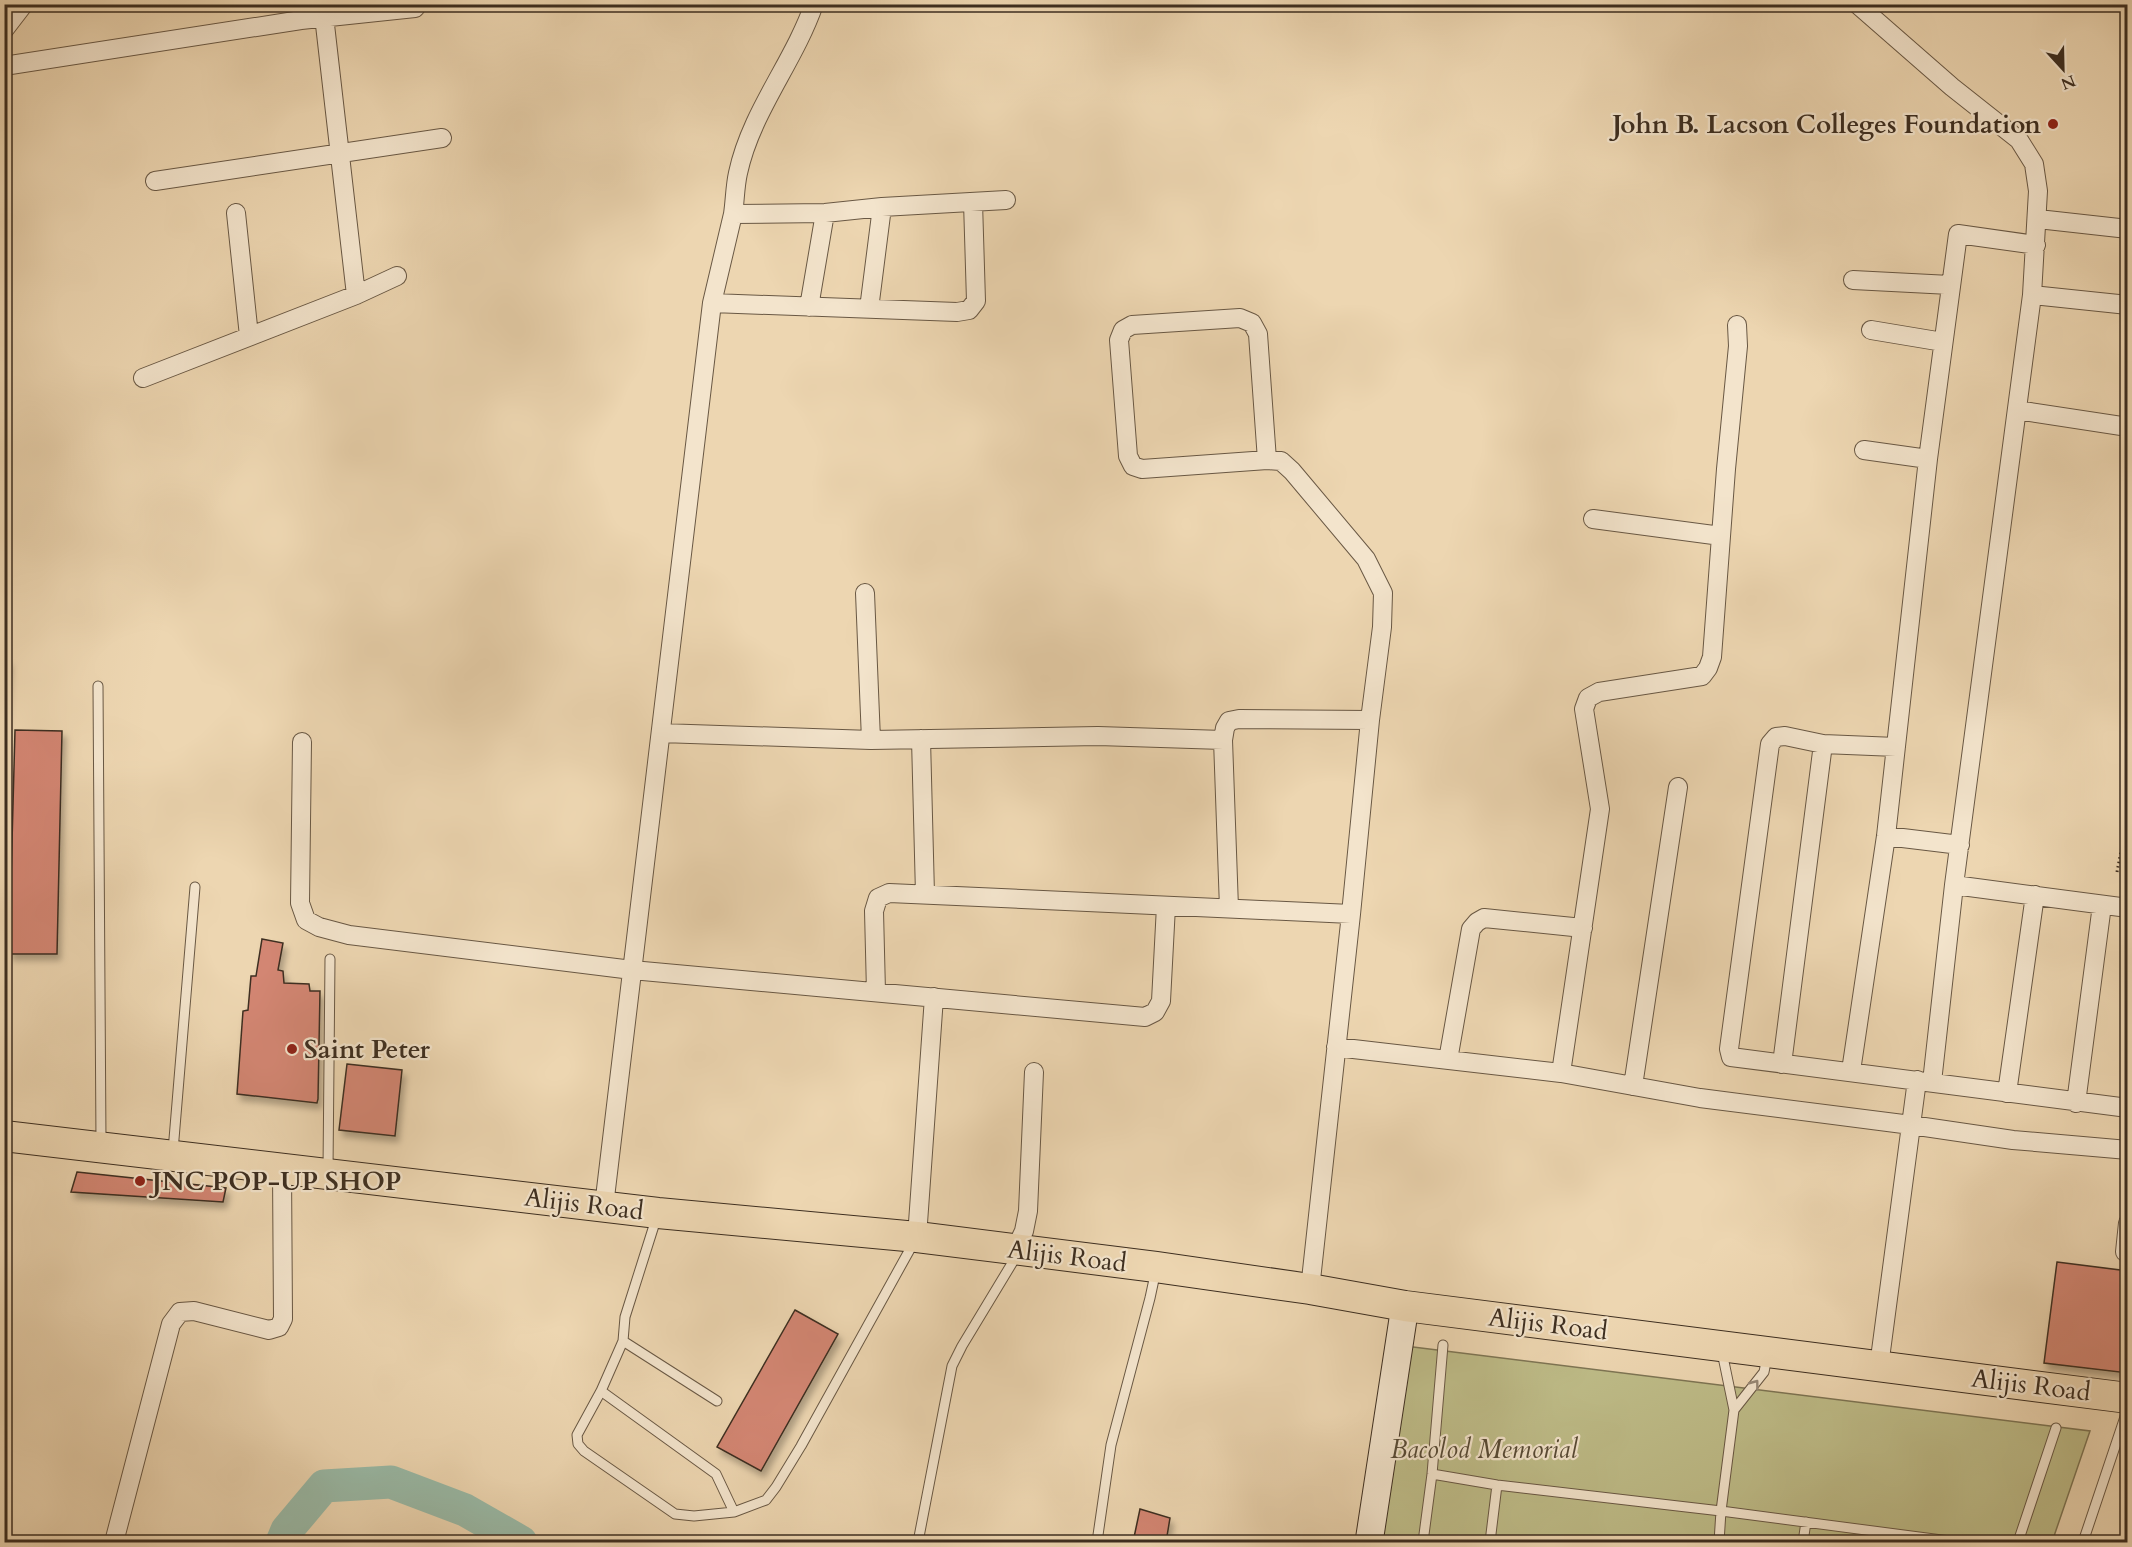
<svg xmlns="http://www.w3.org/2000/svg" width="2132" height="1547" viewBox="0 0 2132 1547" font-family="Cardo,serif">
<defs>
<filter id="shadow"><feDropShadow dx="3.5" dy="6" stdDeviation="3" flood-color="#0004"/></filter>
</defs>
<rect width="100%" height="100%" fill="#edd6b1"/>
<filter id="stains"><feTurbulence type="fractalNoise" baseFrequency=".00333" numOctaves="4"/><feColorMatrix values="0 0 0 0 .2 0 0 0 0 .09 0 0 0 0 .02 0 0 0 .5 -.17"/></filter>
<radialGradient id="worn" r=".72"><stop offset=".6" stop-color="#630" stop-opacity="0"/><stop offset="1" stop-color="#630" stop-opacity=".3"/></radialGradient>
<path fill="#bebc88" stroke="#7e7554" stroke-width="1.5" d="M1405,1346L2090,1431L2052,1542H1376Z"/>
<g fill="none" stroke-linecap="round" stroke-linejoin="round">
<path stroke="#9abaa7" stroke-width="33" d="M282,1542L287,1530L324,1486L391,1482L465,1510L521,1542"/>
</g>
<path fill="#d38673" stroke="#3d2e20" stroke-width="1.5" filter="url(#shadow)" d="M2126,40H2128V147H2127Z
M4,660H8L4,724Z
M15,730L62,731L57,954H9Z
M262,939L283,943L278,970L283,971L284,983L309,984L310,991H320L318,1099L317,1103L237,1094L243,1011L248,1010L251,976H256Z
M347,1064L402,1070L395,1136L339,1130Z
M77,1172L226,1188L223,1202L71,1192Z
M2057,1262L2128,1271V1373L2044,1363Z
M795,1310L838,1334L761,1471L717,1447Z
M1140,1509L1170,1518L1166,1542H1133Z"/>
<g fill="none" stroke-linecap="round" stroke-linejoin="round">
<g stroke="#695844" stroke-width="11">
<path id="lane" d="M98,686L101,1142
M173,1151L195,887
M328,1170L330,959
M623,1341L717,1401
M601,1391L623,1341L625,1317L657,1216
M1734,1410L1764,1372L1767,1357
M1432,1474L1497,1485L1721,1511L1957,1542
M734,1512L694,1516L675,1514L584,1451L578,1444L577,1435L601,1391L716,1474L734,1512L766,1500L776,1487L801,1446L914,1242
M918,1542L952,1366L962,1346L1017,1255
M1097,1542L1111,1445L1150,1298L1156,1270
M1423,1542L1432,1474L1443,1345
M1490,1542L1497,1485
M1719,1542L1721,1511L1734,1410L1722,1352
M1803,1542L1806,1522
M2018,1542L2056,1428
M2083,1542L2128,1408"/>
</g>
<g stroke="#695844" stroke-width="20">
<path id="street" d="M1857,4L1952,87L2019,140L2034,164L2038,191L2032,295L1954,885L1932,1082
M324,16L356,295
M4,30L24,4
M4,66L301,20L415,8L418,4
M155,181L442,138
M236,213L249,336
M733,214C735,201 735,186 738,173C751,112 794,62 814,4
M2038,219L2128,229
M1853,280L1950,285
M2032,295L2128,305
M712,303L957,312L969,310L976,301L973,202
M809,307L825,213
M869,309L882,207
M1871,330L1943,342
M143,378L356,295L397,276
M2017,410L2128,427
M1864,450L1928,459
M1267,460L1258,334L1252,323L1240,318L1132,325L1123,330L1119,340L1128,456L1133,466L1142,469L1267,460L1281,461L1292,471L1366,559L1383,593L1382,627L1370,720L1351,914L1310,1289
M1593,519L1721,536
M865,593L871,740
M661,733L871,740L1098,736L1223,740
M921,739L925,894
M302,742L300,903L306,920L319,927L349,935L632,970L1145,1017L1155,1012L1161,1001L1166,906
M1896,747L1823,744L1785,736L1776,737L1770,744L1729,1049L1731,1057L2128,1108
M1886,836L1960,845
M1954,885L2128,908
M1229,908L1223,740L1225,728L1229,721L1239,719L1370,720
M876,992L874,911L878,898L889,893L1351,914
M1336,1047L1561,1073L1700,1098L1911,1125L2013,1140L2128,1150
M1448,1060L1471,929L1477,922L1484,918L1583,928
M1782,1064L1823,744
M1851,1071L1886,836L1928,459L1958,234L2036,245
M1561,1073L1600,809L1584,709L1588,698L1599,692L1702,676L1708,668L1712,657L1726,469L1738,346L1737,325
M1633,1086L1678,787
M2007,1093L2035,895
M2076,1103L2102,905
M604,1206L712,303L733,214L825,213L882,207L1006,200
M917,1237L934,997
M1015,1250L1024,1231L1028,1211L1034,1072
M2125,1252L2128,1223
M1879,1366L1917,1080
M114,1542L171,1324L180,1312L194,1311L269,1330L279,1327L283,1319L282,1170"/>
</g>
<g stroke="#3d2e20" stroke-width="29">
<path id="secondary" d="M1369,1542L1405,1306"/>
</g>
<g stroke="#3d2e20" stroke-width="32">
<path id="primary" d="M4,1136L658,1213L917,1237L1156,1267L1310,1289L1405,1306L2128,1398"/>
</g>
<path stroke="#3d2e20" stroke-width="3" stroke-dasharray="1.5 3" stroke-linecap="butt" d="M2117,872L2128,815"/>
<use href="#lane" stroke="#f3e4cc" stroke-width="9"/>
<use href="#street" stroke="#f3e4cc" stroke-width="18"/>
<use href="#secondary" stroke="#f3e4cc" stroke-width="27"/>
<use href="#primary" stroke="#edd6b1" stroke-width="30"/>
</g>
<defs><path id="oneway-chevron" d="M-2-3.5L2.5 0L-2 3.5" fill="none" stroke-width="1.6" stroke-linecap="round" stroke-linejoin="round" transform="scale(1.5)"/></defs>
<use stroke="#988976" href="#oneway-chevron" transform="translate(1755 1384) rotate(-53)"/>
<g fill="#8f2418" stroke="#f3e4cc" stroke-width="2">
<circle cx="2053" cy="124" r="6"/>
<circle cx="292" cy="1049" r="6"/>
<circle cx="140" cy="1181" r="6"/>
</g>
<g text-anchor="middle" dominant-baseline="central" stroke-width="4.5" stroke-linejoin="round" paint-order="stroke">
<g font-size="26" font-weight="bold" fill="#3d2e20" stroke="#f3e4cc" text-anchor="start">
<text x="2041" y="124" text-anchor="end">John B. Lacson Colleges Foundation</text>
<text x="304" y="1049">Saint Peter</text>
<text x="152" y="1181">JNC POP-UP SHOP</text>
</g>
<g font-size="26" fill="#3d2e20" stroke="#f3e4cc">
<text transform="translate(584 1204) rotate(7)">Alijis Road</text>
<text transform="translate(1067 1256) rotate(7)">Alijis Road</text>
<text transform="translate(1548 1324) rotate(7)">Alijis Road</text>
<text transform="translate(2031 1385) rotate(7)">Alijis Road</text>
</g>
<g font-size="26" font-style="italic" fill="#574a35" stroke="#f3e4cc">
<text x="1484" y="1449">Bacolod Memorial</text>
</g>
</g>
<rect width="2132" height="1547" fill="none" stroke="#edd6b1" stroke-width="24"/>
<rect x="6" y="6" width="2120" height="1535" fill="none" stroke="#3d2e20" stroke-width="3"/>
<rect x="12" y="12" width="2108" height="1523" fill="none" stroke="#3d2e20" stroke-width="1.5"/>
<g transform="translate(2063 69) rotate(158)" stroke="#f3e4cc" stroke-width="4.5" paint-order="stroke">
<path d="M0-4.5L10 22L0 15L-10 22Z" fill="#3d2e20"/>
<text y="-9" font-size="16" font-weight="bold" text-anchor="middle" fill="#3d2e20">N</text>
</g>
<rect width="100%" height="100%" filter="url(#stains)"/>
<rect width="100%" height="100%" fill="url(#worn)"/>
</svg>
